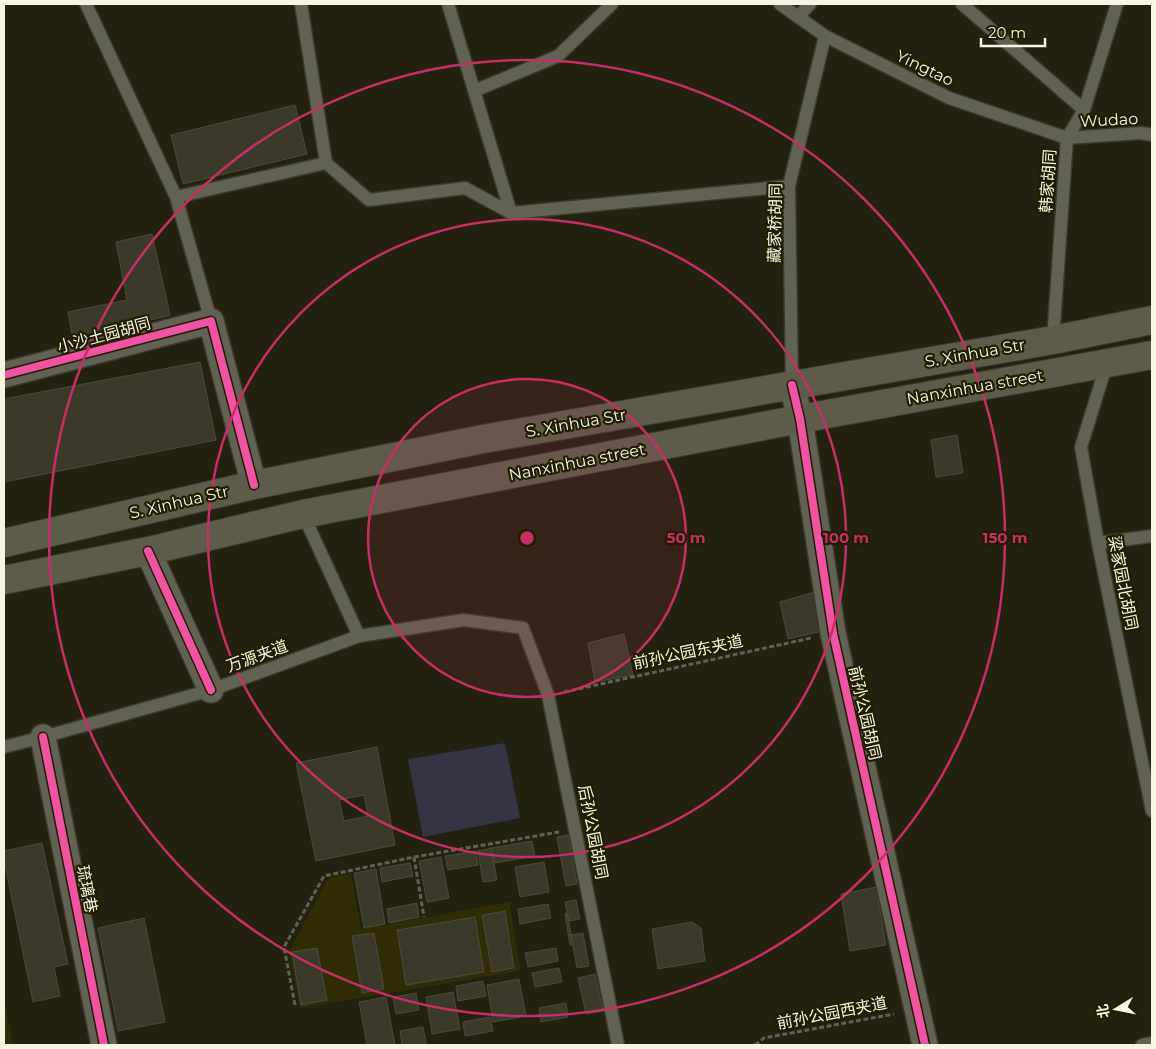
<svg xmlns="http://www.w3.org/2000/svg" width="1156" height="1049" viewBox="0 0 1156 1049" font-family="Montserrat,'Noto Sans SC',sans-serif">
<rect width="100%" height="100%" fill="#23210f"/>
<path fill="#302c05" d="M351,873L361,929L509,902L521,971L300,1008L289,951L329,877Z
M4,997L13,1045H4Z"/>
<path fill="#343445" d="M505,743L520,818L423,837L408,759Z"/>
<path fill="#3a392a" stroke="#4b4a3c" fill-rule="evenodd" d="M295,105L307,154L183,184L171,135Z
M152,234L170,315L73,340L68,312L127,300L116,242Z
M200,362L216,440L4,482V399Z
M957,435L963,473L936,477L931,440Z
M818,591L827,630L788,639L780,602Z
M624,634L633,675L595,682L588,643Z
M377,747L395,845L316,861L296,763ZM364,795L368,816L344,821L339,800Z
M568,835L577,884L566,886L557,837Z
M532,841L535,856L494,863L491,848Z
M42,843L68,964L54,967L60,996L33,1002L4,860V851Z
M491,848L497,880L483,882L478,851Z
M476,851L478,865L448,870L445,856Z
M441,857L449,898L427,902L419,861Z
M544,862L549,892L520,897L515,867Z
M410,863L413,876L382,882L380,868Z
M376,869L385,924L364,928L354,873Z
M876,887L886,945L850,951L841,894Z
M576,900L580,919L569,921L565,902Z
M417,903L419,917L389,923L387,909Z
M548,904L551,918L520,924L518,909Z
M505,911L514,968L492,972L482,915Z
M567,913L573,945H570L565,914Z
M475,917L484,972L406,985L397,930Z
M144,918L165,1022L118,1031L98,928Z
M692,922L701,928L705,961L658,969L652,929Z
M374,933L384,989L362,993L352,936Z
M583,933L589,966L577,968L571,935Z
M317,948L327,1000L301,1005L292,952Z
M556,948L558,961L528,967L525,953Z
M559,968L562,982L535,987L532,973Z
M595,974L603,1011L586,1014L578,978Z
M519,979L526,1016L493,1022L487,985Z
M483,981L486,996L458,1001L456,986Z
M453,992L460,1029L432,1034L426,997Z
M416,993L419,1010L396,1014L393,997Z
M386,997L395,1045H367L359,1002Z
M566,1003L568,1017L541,1022L539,1008Z
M490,1017L493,1031L465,1036L463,1022Z
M423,1027L426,1044L402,1045L400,1031Z"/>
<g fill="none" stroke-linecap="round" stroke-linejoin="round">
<g stroke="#3a392d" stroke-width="15">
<path id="service" d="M86,4L176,197L211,321
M301,4L326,163L369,200L465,188L511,213L789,186
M448,4L511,213
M780,4L825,36L949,98L1067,138L1141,133L1152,135
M962,4L1084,110
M798,17L810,4
M474,91L558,56L612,4
M176,197L326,163
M1053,340L1067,138L1084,110L1117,4
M1107,363L1081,447L1098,543L1152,811
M792,385L789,186L825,36
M303,514L359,636
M1098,543L1152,536
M4,747L43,737L211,690L359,636L464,620L523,628L548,695L618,1045
M1142,1045L1152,1043"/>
</g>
<g stroke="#3a392d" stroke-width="28">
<path id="minor" d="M4,375L211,321L254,485
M792,385L800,419L833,633L925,1045
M148,551L211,690
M43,737L104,1045"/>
</g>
<g stroke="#3a392d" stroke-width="30">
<path id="secondary" d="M4,543L254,485L483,439L1053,340L1152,320
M4,580L148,551L303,514L800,419L1152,355"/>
</g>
<path stroke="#616054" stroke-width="3" stroke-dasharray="5 2.5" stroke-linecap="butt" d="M564,692L811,638
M414,857L424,917
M295,1005L284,947L324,876L414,857L559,832
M755,1045L764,1038L894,1014"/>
<use href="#service" stroke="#616154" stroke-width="12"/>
<use href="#minor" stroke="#616154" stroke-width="25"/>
<use href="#secondary" stroke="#5d5c4b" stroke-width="28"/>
<g stroke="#211e00" stroke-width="11">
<path id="cycleway" d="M4,375L211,321L254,485
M792,385L800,419L833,633L925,1045
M148,551L211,690
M43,737L104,1045"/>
</g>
<use href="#cycleway" stroke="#f153a3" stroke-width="8"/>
</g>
<circle cx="527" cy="538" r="159" fill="#c72e68" fill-opacity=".12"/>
<g fill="none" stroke="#c72e68" stroke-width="2.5">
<circle cx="527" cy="538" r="159"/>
<circle cx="527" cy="538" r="319"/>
<circle cx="527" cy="538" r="478"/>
</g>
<g text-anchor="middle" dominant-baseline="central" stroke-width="4.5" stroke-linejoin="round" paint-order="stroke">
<g font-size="16" fill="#f6f5e2" stroke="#211e00">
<text transform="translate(925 68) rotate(26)">Yingtao</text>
<text transform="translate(1109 120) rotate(-3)">Wudao</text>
<text transform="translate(1048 181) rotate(-86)">韩家胡同</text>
<text transform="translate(775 223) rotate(-89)">藏家桥胡同</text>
<text transform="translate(104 335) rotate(-15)">小沙土园胡同</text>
<text transform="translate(975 353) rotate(-10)">S. Xinhua Str</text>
<text transform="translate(975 387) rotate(-10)">Nanxinhua street</text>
<text transform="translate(576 423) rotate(-10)">S. Xinhua Str</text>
<text transform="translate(577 462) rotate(-11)">Nanxinhua street</text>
<text transform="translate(179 502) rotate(-13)">S. Xinhua Str</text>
<text transform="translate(1123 583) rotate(79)">梁家园北胡同</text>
<text transform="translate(688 652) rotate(-12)">前孙公园东夹道</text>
<text transform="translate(257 656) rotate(-20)">万源夹道</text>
<text transform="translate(865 713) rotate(77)">前孙公园胡同</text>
<text transform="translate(593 832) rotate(79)">后孙公园胡同</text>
<text transform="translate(87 889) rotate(79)">琉璃巷</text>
<text transform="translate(832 1013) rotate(-11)">前孙公园西夹道</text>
</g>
</g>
<circle cx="527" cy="538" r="8" fill="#c72e68" stroke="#211e00" stroke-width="2.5"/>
<g font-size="15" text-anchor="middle" font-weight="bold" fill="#c72e68" stroke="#211e00" stroke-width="4.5" stroke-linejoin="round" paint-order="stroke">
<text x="686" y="543">50 m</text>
<text x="846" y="543">100 m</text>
<text x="1005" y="543">150 m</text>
</g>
<rect width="1156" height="1049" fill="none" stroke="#f6f5e2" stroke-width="10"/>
<g transform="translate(1116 1009) rotate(260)" stroke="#211e00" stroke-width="4" paint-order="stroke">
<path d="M0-4L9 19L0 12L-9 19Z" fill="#f6f5e2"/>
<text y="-8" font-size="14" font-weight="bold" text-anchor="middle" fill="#f6f5e2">北</text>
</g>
<path d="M981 38v8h64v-8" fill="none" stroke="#f6f5e2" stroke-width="2.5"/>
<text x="988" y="38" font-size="15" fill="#f6f5e2" stroke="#211e00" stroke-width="4" paint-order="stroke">20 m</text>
</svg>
